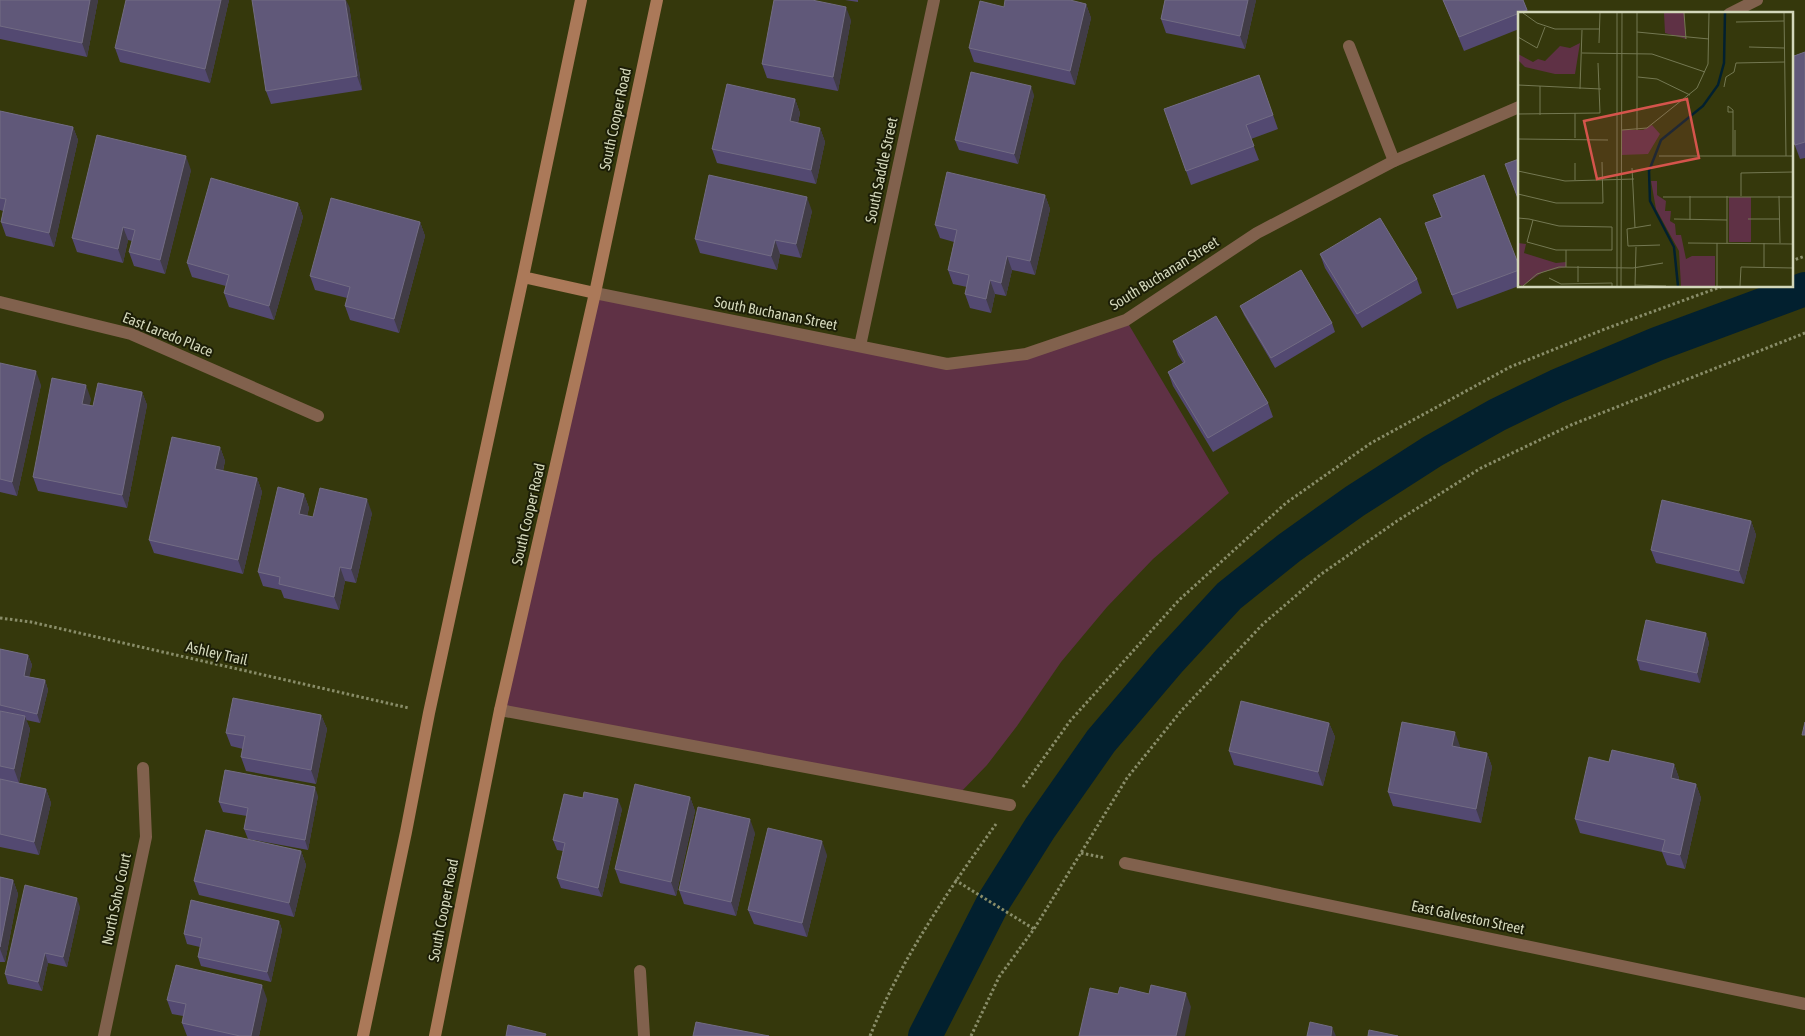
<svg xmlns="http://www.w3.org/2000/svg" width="1805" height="1036" viewBox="0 0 1805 1036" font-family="'Asap Condensed',sans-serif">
<rect width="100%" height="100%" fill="#35380c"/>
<path fill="#5f3145" d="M595,293L947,364L1026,354L1126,320L1229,493L1153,559L1107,607L1061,662L1017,726L987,765L958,795L500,710Z"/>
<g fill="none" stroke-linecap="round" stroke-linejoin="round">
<path stroke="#02202f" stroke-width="34" d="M925,1036L994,901L1040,828L1101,741L1169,661L1229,596L1289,548L1355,501L1433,451L1497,415L1557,386L1657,344L1805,289"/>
<path stroke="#898d69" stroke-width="3" stroke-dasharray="2.5 2.5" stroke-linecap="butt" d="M1791,261L1805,256
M0,618L31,622L409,708
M1023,787L1070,721L1179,600L1286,503L1371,443L1510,367L1605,329L1723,286
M1081,853L1105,858
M955,880L1034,929
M870,1036C901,959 948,891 996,824
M971,1036L999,977L1034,929L1127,778L1181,711L1263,624L1320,575L1397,521L1481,468L1571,425L1805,333"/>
<path stroke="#81614d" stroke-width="12" d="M1349,46L1394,161
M500,710L1010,805"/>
<path stroke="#81614d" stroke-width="12" d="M1729,14L1757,0
M595,293L947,364L1026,354L1126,320L1257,233L1394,161L1519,107
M0,302L131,334L318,416
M860,346L934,0
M1125,863L1805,1004
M640,971L644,1036
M104,1036L146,837L143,768"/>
<path stroke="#ab7959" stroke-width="12" d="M523,277L595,293
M363,1036L406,832L429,713L523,277L581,0
M435,1036L500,710L595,293L657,0"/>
</g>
<path fill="#534971" d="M0,0H98L87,57L0,39Z
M229,0L210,83L120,62L115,48Z
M845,0H858V2Z
M1165,0H1256L1245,49L1166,33L1161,19Z
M1443,0H1523L1529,14H1519V29L1464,51Z
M1086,4L1091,18L1075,85L974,62L969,48L1004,7Z
M349,6L362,90L271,104L266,91Z
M851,20L838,91L767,78L762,64Z
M1805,52V158L1800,159L1791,135L1794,56Z
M1259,75L1278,129L1251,139L1259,160L1191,185L1164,109Z
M1034,95L1018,164L959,150L955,140Z
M795,99L800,113L798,123L820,128L825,142L816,184L717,163L712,149Z
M0,111L73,127L78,140L54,247L6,236L1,222L3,211L0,210Z
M191,170L165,274L134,266L129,252L132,241L128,240L123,263L77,252L72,238Z
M1045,195L1050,209L1035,275L1012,270L1006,296L995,294L991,313L970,308L965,294L967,287L953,284L948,270L954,242L940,238L935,225Z
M1433,195L1519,266V286L1457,309L1425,223L1441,217Z
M298,203L303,217L274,320L229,307L224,293L226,286L192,277L187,263Z
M812,211L801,258L780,254L777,270L700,253L695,239Z
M420,222L425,236L399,333L350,320L345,306L347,298L315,290L310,276Z
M1320,254L1417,279L1422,293L1362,328L1325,268Z
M1240,306L1332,323L1335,332L1275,368L1244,315Z
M1173,341L1268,403L1273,417L1213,452L1173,386L1168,372L1183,363L1178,355Z
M0,363L41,385L17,496L0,492Z
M142,392L147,405L127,508L38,491L33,477L91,399L89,405L93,406Z
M220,447L225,461L223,471L257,478L262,492L243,574L154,553L149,540Z
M304,494L309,508L307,516L313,517L372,513L356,583L345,581L339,610L284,598L281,590L263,586L258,572Z
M1751,521L1756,535L1744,584L1656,563L1651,550Z
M1706,633L1709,643L1700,683L1640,670L1637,660Z
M0,649L28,655L32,665L29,677L45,680L48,690L40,723L26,720L30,729L19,783L46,789L51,803L39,855L0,847Z
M321,715L327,729L316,784L246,771L241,757L243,749L231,746L226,733Z
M1329,723L1335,737L1323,786L1234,765L1229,751Z
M1460,746V748L1487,753L1492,767L1481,823L1393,806L1388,792Z
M1609,762L1674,764L1679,778V780L1696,784L1701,798L1685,869L1667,865L1662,852L1580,833L1575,819Z
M318,796L308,850L248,839L244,829L247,816L223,812L219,802Z
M690,797L695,811L676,896L620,883L615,869Z
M622,809L602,897L561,888L557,878L563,851L557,850L553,840Z
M755,833L736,916L684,904L679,890Z
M301,851L306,865L294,917L199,895L194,881Z
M827,855L807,937L754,924L748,910Z
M0,877L13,880L18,894L5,962H0Z
M80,907L67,967L48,963L42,991L8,984L5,974Z
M279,921L282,930L271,982L201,966L198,957L200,947L187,944L184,934Z
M267,999L259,1036H187L182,1023L183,1016L172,1014L167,1000Z"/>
<path fill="#413c46" d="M90,0H98L87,57L82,43Z
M221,0H229L210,83L205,69Z
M345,0H346L349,6L362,90L357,76Z
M1248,0H1256L1245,49L1240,36Z
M1086,4L1091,18L1075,85L1070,71Z
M846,7L851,20L838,91L833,77Z
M1031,86L1034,95L1018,164L1014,154Z
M795,99L800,113L795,135L790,121Z
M73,127L78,140L54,247L49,233Z
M820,128L825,142L816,184L811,170Z
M186,156L191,170L165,274L160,260Z
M1045,195L1050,209L1035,275L1030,261Z
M807,197L812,211L801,258L796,244Z
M298,203L303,217L274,320L269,306Z
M420,222L425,236L399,333L394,319Z
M123,227L128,240L123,263L118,249Z
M775,240L780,254L777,270L771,256Z
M1007,256L1012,270L1006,296L1001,283Z
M990,280L995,294L991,313L986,299Z
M36,371L41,385L17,496L12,482Z
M86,385L91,399L87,418L82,404Z
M142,392L147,405L127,508L122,495Z
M220,447L225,461L220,483L215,469Z
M257,478L262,492L243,574L238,560Z
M304,494L309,508L304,528L299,514Z
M367,499L372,513L356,583L351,569Z
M1751,521L1756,535L1744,584L1739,571Z
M340,567L345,581L339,610L334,597Z
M1706,633L1709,643L1700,683L1697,673Z
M28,655L32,665L27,686L24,676Z
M45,680L48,690L40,723L37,714Z
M321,715L327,729L316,784L311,770Z
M25,716L30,729L19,783L14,769Z
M1329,723L1335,737L1323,786L1318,772Z
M1455,732L1460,746L1458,760L1452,746Z
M1487,753L1492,767L1481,823L1476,809Z
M1674,764L1679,778L1676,792L1671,778Z
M1696,784L1701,798L1685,869L1680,855Z
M315,787L318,796L308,850L305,840Z
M46,789L51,803L39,855L34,842Z
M690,797L695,811L676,896L671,882Z
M618,799L622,809L602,897L598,888Z
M750,819L755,833L736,916L731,902Z
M822,841L827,855L807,937L802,923Z
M301,851L306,865L294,917L289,903Z
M13,880L18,894L5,962L0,949V947Z
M77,898L80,907L67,967L63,957Z
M279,921L282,930L271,982L267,972Z
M45,953L48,963L42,991L38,982Z
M262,985L267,999L259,1036H251Z
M1186,993L1191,1007L1185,1036H1176Z
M1332,1027L1336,1036H1331Z"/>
<path fill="#605879" stroke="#726c83" d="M0,0H90L82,43L0,26Z
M126,0H221L205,69L115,48Z
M252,0H345L357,76L266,91Z
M774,0H812L846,7L833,77L762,64Z
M1005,0H1070L1086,4L1070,71L969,48L980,1L1004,7Z
M1165,0H1248L1240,36L1161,19Z
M1443,0H1523L1527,10L1459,37Z
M1791,49L1794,56L1805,52V142L1795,145L1791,135Z
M971,72L1031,86L1014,154L955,140Z
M1259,75L1273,115L1246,125L1254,146L1186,171L1164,109Z
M727,84L795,99L790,121L820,128L811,170L712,149Z
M0,111L73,127L49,233L1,222L6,199L0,198Z
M97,135L186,156L160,260L129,252L135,230L123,227L118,249L72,238Z
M1519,159V201L1505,164Z
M947,172L1045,195L1030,261L1007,256L1001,283L990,280L986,299L965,294L969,275L948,270L957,230L935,225Z
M709,175L807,197L796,244L775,240L771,256L695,239Z
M1484,175L1519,266V270L1452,295L1425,223L1442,217L1433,195Z
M211,178L298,203L269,306L224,293L229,275L187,263Z
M331,198L420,222L394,319L345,306L350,287L310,276Z
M1380,218L1417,279L1357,314L1320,254Z
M1301,270L1332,323L1271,358L1240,306Z
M1216,316L1268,403L1208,438L1168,372L1185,362L1173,341Z
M0,363L36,371L12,482L0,479Z
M52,378L86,385L82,404L93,406L98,383L142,392L122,495L33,477Z
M172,437L220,447L215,469L257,478L238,560L149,540Z
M278,487L304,494L299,514L313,517L320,488L367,499L351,569L340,567L334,597L279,584L280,577L258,572Z
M1662,500L1751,521L1739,571L1651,550Z
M1646,620L1706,633L1697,673L1637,660Z
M0,649L28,655L24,676L45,680L37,714L0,705Z
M233,698L321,715L311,770L241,757L245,736L226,733Z
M1241,701L1329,723L1318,772L1229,751Z
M0,711L25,716L14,769L0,766Z
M1402,722L1455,732L1452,746L1487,753L1476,809L1388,792Z
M1805,722V735H1802Z
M1612,750L1674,764L1671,778L1696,784L1680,855L1662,851L1665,840L1575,819L1589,757L1609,762Z
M225,770L315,787L305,840L244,829L248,808L219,802Z
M0,779L46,789L34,842L0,834Z
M635,784L690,797L671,882L615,869Z
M584,792L618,799L598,888L557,878L565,843L553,840L564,794L583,798Z
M698,807L750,819L731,902L679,890Z
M768,828L822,841L802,923L748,910Z
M206,830L301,851L289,903L194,881Z
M0,877L13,880L0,947Z
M25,885L77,898L63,957L45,953L38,982L5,974Z
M191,900L279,921L267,972L198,957L202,938L184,934Z
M176,965L262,985L251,1036H240L182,1023L186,1004L167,1000Z
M1151,985L1186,993L1176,1036H1079L1090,988L1118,994L1120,987L1149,994Z
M696,1022L769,1036H693Z
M1310,1022L1332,1027L1331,1036H1307Z
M508,1025L546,1034L545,1036H506Z
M1369,1030L1398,1036H1368Z"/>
<g text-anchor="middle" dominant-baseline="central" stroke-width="4" stroke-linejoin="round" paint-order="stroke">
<g font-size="15" fill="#d3d7ba" stroke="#1c1e07">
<text transform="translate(615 119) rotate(-78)">South Cooper Road</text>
<text transform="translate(881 170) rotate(-78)">South Saddle Street</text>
<text transform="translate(1164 273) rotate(-32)">South Buchanan Street</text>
<text transform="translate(776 313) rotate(11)">South Buchanan Street</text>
<text transform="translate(168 334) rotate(22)">East Laredo Place</text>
<text transform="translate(528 514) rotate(-77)">South Cooper Road</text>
<text transform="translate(217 653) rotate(13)">Ashley Trail</text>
<text transform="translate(116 899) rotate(-78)">North Soho Court</text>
<text transform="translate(443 910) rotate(-79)">South Cooper Road</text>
<text transform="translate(1468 917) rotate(12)">East Galveston Street</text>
</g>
</g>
<g transform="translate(1518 12)">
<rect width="275" height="275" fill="#35380c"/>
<path d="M146,1H166L168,27L147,21ZM62,31L57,62H37L7,55L0,48V42L15,50L20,47L27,49L42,34L52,36ZM134,113L142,122L130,142L103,143L104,118H125ZM133,169H139V183L148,189L147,199H153L152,209L157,212L158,223H163L168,247L174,244H197V274H163L161,239L138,197ZM211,185H233V230H211ZM0,231L8,232L6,241L38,251L48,250V255L25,260L4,274L0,271Z" fill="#5f3145"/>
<path fill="none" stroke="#02202f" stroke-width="2.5" d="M160,274L156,235L132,189L131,159L143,128L185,94L200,73L206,51L207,1"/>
<path fill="none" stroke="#747852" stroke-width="1" d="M5,1L19,11L37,17H82M119,1V118M166,1L168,27M266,1L268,144M218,10L266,9M119,20L191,27M0,25L19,36L27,15M81,31L82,1M231,35L266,36M64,41L134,42L187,60M120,65L139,67L172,83M0,73L83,77M22,74V103M206,75L208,65L216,60L218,51L267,50M62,77L64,18M0,102L82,101L80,51M104,118L129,116L179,76L190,52L191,1M57,126V101M0,127L90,128M141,144H275M215,144V98L210,94V100H215M217,144V118M57,151V168M114,156L117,216M0,159L47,169L116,167M0,182L38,191H85L84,150M172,184V208M223,184V161L275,160M261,184L262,231M145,185H275M0,206L11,207L41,214L94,215V238H38L9,230L15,208M156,207L209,208M230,207H262M133,213L109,217L110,234L142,233M170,231L275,232M209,231V184M246,231V255M60,254V270M48,255V238M31,266L43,272L94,271V274M117,273L148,274M5,274L19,262L41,255L115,256L145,251M99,274V1M103,274L104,1M117,274L118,235M199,274V231M222,274L223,255L275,256"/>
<path fill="#d5544c" fill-opacity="0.15" stroke="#d5544c" stroke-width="2.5" d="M169,87L181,146L79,167L66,109Z"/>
<rect width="275" height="275" fill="none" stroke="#d3d7ba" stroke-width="2.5"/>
</g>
</svg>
